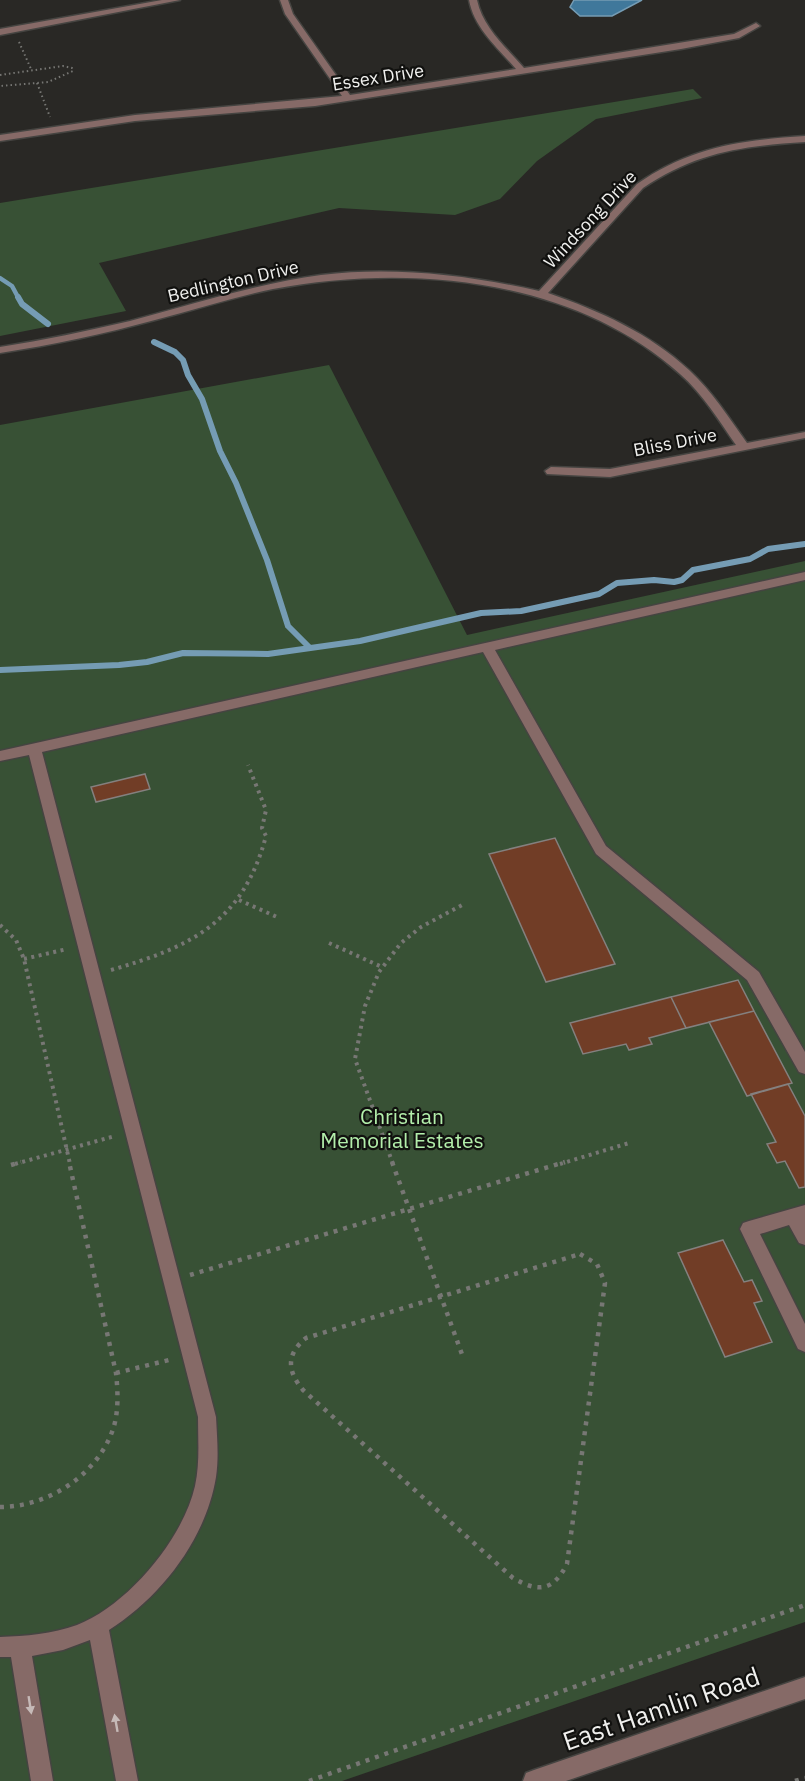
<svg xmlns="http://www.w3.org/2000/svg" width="805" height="1781" viewBox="0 0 805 1781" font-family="'IBM Plex Sans',sans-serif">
<rect width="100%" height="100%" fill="#292825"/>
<path fill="#385135" d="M693,89L702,98L596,119L537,161L500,199L455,215L339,208L99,263L126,311L0,336V203Z
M329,365L467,635L805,561V1622L342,1781H0V425Z"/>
<path fill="#40789b" stroke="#759cb4" stroke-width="1.5" d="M574,0H642L612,16H580L570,7Z"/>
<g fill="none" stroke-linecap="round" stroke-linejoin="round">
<path stroke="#759cb4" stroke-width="4.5" d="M0,278L12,286L19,299"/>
<path stroke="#759cb4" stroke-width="6" d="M18,297L22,304L48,324
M154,342L175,352L183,360L188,375L202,399L220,451L236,483L267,560L288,626L310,648
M0,670L119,665L147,662L183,653L268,654L360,641L481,613L521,611L599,594L617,583L654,580L674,582L682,580L693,570L750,559L768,549L805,544"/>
</g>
<path fill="#713d26" stroke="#84807f" stroke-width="1.5" d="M145,774L150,789L96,802L91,787Z
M555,838L615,964L546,982L489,854Z
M738,980L754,1011L686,1028L671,997Z
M671,997L686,1028L649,1038L652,1044L629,1050L626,1044L583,1054L570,1023Z
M754,1011L792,1083L747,1096L709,1022Z
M788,1084L805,1116V1187L799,1188L785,1161L777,1163L767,1144L776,1142L751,1094Z
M723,1240L744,1282L752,1280L762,1301L754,1303L772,1342L725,1357L678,1253Z"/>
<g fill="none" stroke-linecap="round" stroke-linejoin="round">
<g stroke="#454441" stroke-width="3">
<path id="minor" d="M162,0H180L0,35V29Z
M280,0H288L293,14L350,95L516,69C498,48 474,28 469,0H477C483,28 506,47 524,68L734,34L756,23L760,26L739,38L681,49L315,106L135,121L0,141V135L135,115L342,96L285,14Z
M805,136V142C743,146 696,152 643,188L548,293C600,311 649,333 689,370C712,391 729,418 747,443L805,432V438L610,477L547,474L545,471L551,467L610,469L736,445C719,421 703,394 680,374C573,278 410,263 273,289C233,297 194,310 155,320C104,334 52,345 0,353V347C44,340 87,331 130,321C194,304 256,284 321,275C394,266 468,275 539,291L637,184C690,147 741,140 805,136Z
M805,572V580L495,650L606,846L759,972L805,1052V1074L799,1072L747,980L596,854L483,652L42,752L216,1417C217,1437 219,1457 216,1477C206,1539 161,1597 109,1630L138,1781H116L90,1640L63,1650L32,1656L53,1781H31L11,1657H0V1637C26,1636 52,1634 77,1625C128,1605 183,1539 195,1486C200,1463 198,1440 198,1417L29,755L0,761V751Z
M805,1205V1245L799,1243L789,1225L760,1234L805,1324V1352L798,1349L740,1229L743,1223L749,1221Z
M805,1677V1699L566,1781H523L526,1773L534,1770Z"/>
</g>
<path stroke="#777774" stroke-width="2" stroke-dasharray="1.5 3" stroke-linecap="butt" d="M19,42L31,69
M0,75L63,66L72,68L73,71L48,82L0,86
M37,83L50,117"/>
<path stroke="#777774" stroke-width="4" stroke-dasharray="3 4.5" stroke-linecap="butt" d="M239,900L277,917
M0,925L16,940L24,959L70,1164
M329,943L382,967
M24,959L67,949
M111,970C191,947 243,922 266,836L262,828L266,810L248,765
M15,1164L115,1136
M393,1164L355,1059L365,1006L379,972L401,943L421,927L464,904
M560,1164L629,1143"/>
<path stroke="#777774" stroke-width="4.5" stroke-dasharray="4 6" stroke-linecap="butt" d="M392,1162L463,1357
M11,1165L21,1162
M580,1254L597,1264L605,1283L567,1564C553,1591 539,1593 513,1578L303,1390C287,1371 286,1354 306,1338Z
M190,1275L565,1162
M116,1373L173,1359
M0,1507C46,1507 95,1477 112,1432C119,1414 118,1392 116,1373L69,1162
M309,1781L805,1605
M795,1781L805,1778"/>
<use href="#minor" fill="#866a67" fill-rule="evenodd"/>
</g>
<defs><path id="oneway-solid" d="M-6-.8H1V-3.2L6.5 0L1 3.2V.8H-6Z" transform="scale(1.5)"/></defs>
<g fill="#c6bab8">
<use href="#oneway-solid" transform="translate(30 1705) rotate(81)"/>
<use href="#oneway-solid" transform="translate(116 1723) rotate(-100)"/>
</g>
<g text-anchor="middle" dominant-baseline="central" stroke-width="4.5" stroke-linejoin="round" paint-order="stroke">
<g font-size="18" fill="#f0f0ee" stroke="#11110f">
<text transform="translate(378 77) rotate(-9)">Essex Drive</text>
<text transform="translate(590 219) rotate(-47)">Windsong Drive</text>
<text transform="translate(233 281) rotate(-13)">Bedlington Drive</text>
<text transform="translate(675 442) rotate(-11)">Bliss Drive</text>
</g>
<g font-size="21" fill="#b3efab" stroke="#11110f">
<text x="402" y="1116">Christian<tspan x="402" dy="24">Memorial Estates</tspan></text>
</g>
<g font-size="26" fill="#f0f0ee" stroke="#11110f">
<text transform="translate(661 1708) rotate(-19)">East Hamlin Road</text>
</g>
</g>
</svg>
